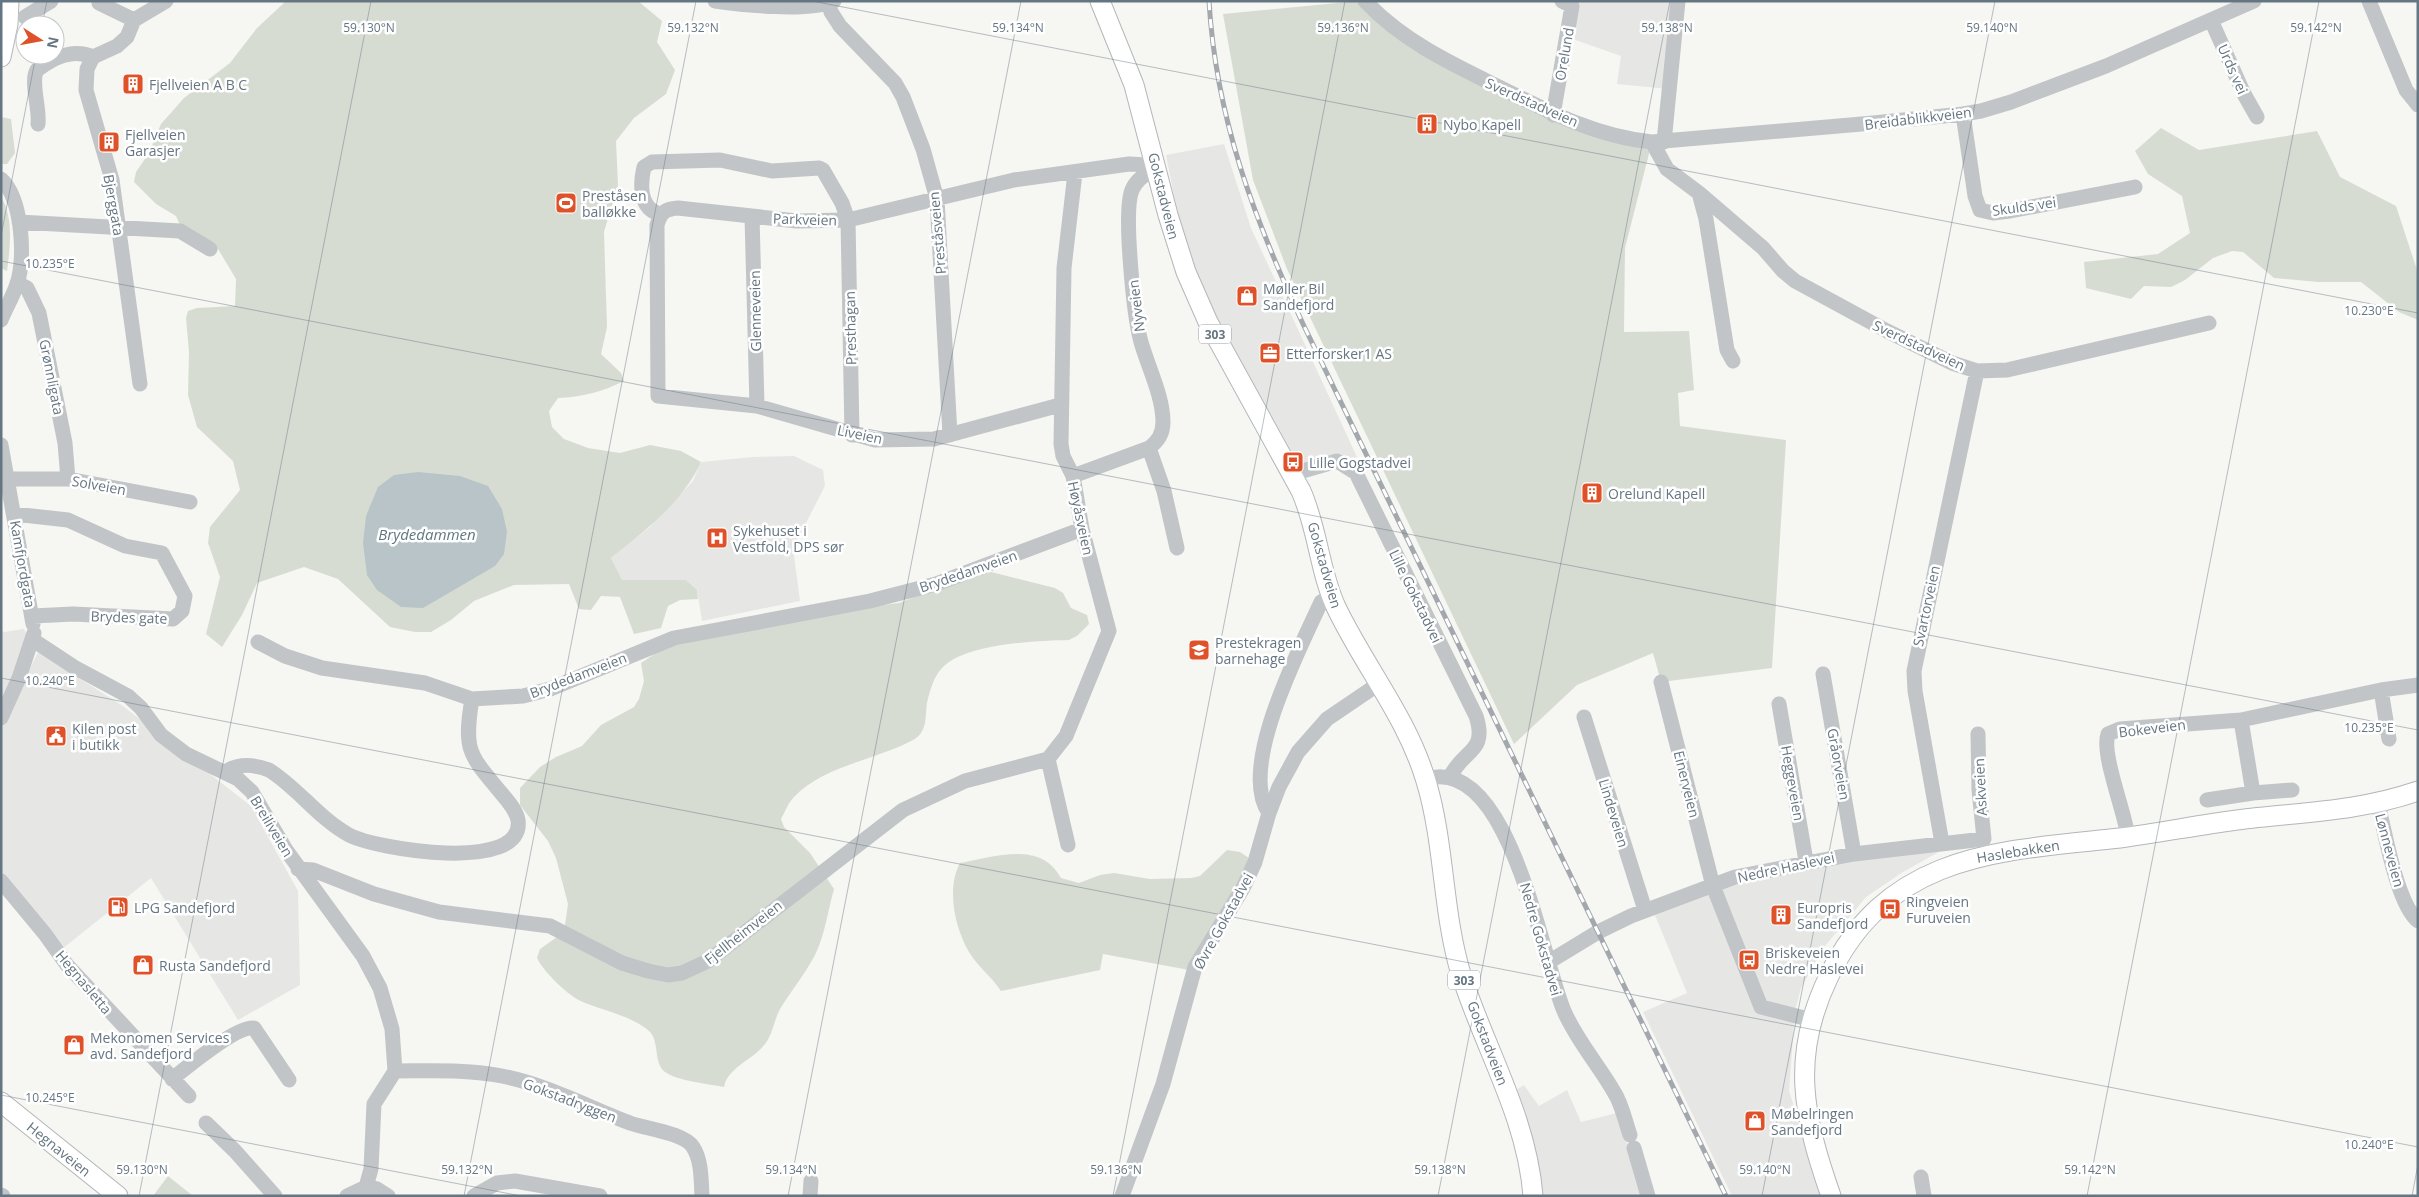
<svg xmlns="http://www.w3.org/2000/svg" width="2419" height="1197" viewBox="0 0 2419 1197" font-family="'Open Sans',sans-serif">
<rect width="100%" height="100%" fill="#f6f6f2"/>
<path fill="#e6e7e5" d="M1562,1H1679L1669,89L1617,84L1621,56L1567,37L1572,6Z
M1224,144L1251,228L1357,457L1303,475L1208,306L1182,237L1166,155Z
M794,456L823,470L825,486L793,548L800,601L702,621L697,590L686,580L622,581L611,558L650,527L693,481L701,462L753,457Z
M24,629L30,640L1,705V630L4,632Z
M38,652L123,706L251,806L298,891L300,985L238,1020L151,878L62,949L1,872V729Z
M1944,849L1903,872L1866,897L1825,946L1801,988L1795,1011L1789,1091L1822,1196H1732L1643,1012L1687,993L1652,908L1715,888L1845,856Z
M1524,1085L1539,1106L1567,1090L1581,1122L1617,1113L1645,1196H1543L1516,1090Z"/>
<path fill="#d7dcd3" d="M286,1H638L662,21L657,42L675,70L666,94L634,118L616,141L618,185L604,232L607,327L601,354L621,373L624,381C602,392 582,397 558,398L549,411L552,427L564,439L588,448L620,453L650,445L681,451L701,462C683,502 645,531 611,558L622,580H686L697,590L698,599L680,600L668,606L661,628L634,634L620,597L601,596L591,610L579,609L569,584L514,585L474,601L451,620L431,632H415L390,627L338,579L304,567L257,583L242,615L222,647L206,634L220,577L208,543L210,527L240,490L233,461L197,427L188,395L189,352L186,318L188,311L197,308L235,306L236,279L218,249L183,232L176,216L156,204L134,182L136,172L149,153L161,124L184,98L230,63L257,28Z
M1358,1L1381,18L1553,115L1652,142L1625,248L1624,332L1689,331L1694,390L1678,393L1680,426L1786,440L1772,668L1661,682L1653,653L1577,685L1514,744L1287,269L1253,180L1223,14Z
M1,117L11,119L15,153L7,164H1Z
M2161,128L2199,150L2317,131L2340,177L2396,206L2418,273V320L2399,312L2361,282H2318L2274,278L2243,252L2232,251L2213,258L2185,280L2171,287L2144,286L2131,299L2086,288L2084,262L2158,254L2190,233L2182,196L2148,174L2135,151Z
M1,197C14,217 10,249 7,271L1,268Z
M991,572L1055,588L1063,593L1071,608L1087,615L1089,624L1077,636L1069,640C1036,641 969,643 944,666C934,675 930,690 927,703C925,716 928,732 913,740C876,760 825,765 794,797C788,803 785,812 781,819L784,827L810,853L834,889C828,910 825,935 815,955C805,974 791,991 780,1009C774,1020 773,1034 765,1044C752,1061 728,1067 724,1087C709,1084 677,1081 665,1072C653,1063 660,1041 649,1031C634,1017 602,1010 583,1002C569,997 543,971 537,958L540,949L564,932L568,904L556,858L548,841L520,805V788L540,767L556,757L582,746L601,725L634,707L639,699L644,681L641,663L665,647L851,609L899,603L972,575Z
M1227,850L1240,852L1255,862L1189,970L1103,954L1100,970L1001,991C992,977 978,967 969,952C955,928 946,889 960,863C994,857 1041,840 1061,878L1079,883L1100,875L1114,873L1150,879L1191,878L1200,876Z
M168,1176L193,1196H153Z"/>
<path fill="#b8c4c8" d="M418,472L460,476L488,486L502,509L507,532L504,554L495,566L423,608L401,607L377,590L367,575L363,543L366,516L378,487L394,475Z"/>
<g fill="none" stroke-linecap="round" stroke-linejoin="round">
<g stroke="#b2b7ba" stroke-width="21">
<path id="major" d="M1100,1L1134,85L1168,215L1186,272L1208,322L1301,491C1318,529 1319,570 1336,607C1364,666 1407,717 1426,781C1445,844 1442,911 1461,974C1484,1047 1527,1117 1533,1196
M1,57L8,24L9,1
M1,1102L118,1196
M1831,1196C1803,1116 1790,1056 1829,976C1889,852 2001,851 2120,838C2159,833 2198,825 2237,820C2300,812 2357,812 2418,791"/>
</g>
<path stroke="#c1c5c8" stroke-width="15" d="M715,1C744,5 808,12 834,1
M1365,1C1403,41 1450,63 1499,87C1547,111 1597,137 1652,142L1873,123L1963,114L1981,111L2011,102L2106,66L2254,1
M2369,1L2406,90L2418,105
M99,3L134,20
M829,3L831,12L840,26L895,83L903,97L923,149L937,199L950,435
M25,17L51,1
M2211,20L2244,94L2257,117
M1963,114L1975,196L1980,210L1993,213L2010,211L2135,187
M1553,115L1572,6L1562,1
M38,124C40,109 30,81 37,70C54,57 73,48 93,57
M1652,142L1667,169L1699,193L1763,248L1783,271L1795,281L1887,331L1952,363L1977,371L2007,370L2209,323
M1664,142L1678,1
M1,179C22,198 26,258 17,284C13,296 6,308 1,320
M1699,193L1706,219L1727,350L1733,361
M660,214C639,209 640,184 644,167L652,162L720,160L772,171L819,168L823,170L842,203L848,220L852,435
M752,216L757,406
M19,222L180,231L210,249
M17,283L27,288L39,313L65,443L68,479
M140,384L112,180L86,90L87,69L93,57L117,46L127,37L134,20L166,1
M1060,405L934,439L875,440L757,406L658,396L657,225C661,212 665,209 678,208L797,221L848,220L1014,180L1129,164L1148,165L1157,167
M1,445L33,624
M1149,448L1164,491L1177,548
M1292,474L1337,461L1356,473L1476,716C1488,753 1463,749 1450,777
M1073,476L1149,448C1158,441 1163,434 1163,422C1163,396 1148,367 1141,342C1134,317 1123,211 1132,190C1137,178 1147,174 1157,167
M8,479H68L190,502
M14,514L68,520L125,546L162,553L185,596L182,611L173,619L73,614L33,616
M33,640L74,667L128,696L141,708L161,735L186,754L238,779L252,792L286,850L363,956L380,988L392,1029L395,1071
M258,642L285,656L322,668L425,683L472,699L523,696L550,689L674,638L870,601L936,584L1082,529
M1823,674L1854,854
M1661,682L1713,886L1761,1007L1812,1020
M2381,690L2389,739
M1779,704L1806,861
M1584,717L1645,910
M1,718L19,678L34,633
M2241,720L2253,793
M1048,759L1066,736L1109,631L1082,529L1073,476L1063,456L1061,444L1064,268L1075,173
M1048,759L1068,845
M225,772C239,763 253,764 269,770C298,788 318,818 349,835C375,849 526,874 518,820C516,810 508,801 502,794C470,755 463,752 472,699
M1426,779C1510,753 1542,960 1564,1011C1577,1041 1598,1064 1614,1092C1622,1104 1625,1121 1630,1135
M2207,800L2253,793L2292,790
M2378,804C2385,832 2397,904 2418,921
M1269,813C1237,768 1300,649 1321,602L1331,596
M2128,837C2125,812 2101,754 2108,734L2120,729L2241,720L2381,690L2418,685
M1942,843L1915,691L1914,671L1977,371
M298,869L313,870L374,894L439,912L550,926L622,963L648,971L668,975L682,973L708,961L903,810L965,781L1048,759
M1,881L45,934L67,965L189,1096
M1547,963L1598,932L1631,916L1735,877L1854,854L1984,839L1979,790L1978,734
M172,1079C187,1067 238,1025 254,1028L289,1080
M206,1123L235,1151L275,1196
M1634,1148L1648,1196
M1921,1177L1924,1196
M366,1187L371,1169L374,1104L395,1071C430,1071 468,1069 502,1076C547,1085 588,1107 630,1123C647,1129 684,1133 693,1147C702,1161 701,1181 702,1196
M366,1187L377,1189L388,1196
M1,1195L3,1196
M347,1196L366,1187
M474,1196L497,1183L515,1181L600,1196
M810,1196L811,1181
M1122,1196L1163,1084L1195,967L1243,888L1255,862L1269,813L1279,787L1298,752L1327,719L1380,683"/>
<use href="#major" stroke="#fff" stroke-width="19"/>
<g stroke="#a2a8ad" stroke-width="5">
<path id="rail" d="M1209,1C1216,119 1254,218 1303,324L1726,1196"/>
</g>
<use href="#rail" stroke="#fff" stroke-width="3" stroke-dasharray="9" stroke-linecap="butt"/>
</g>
<path fill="none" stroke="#657682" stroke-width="1" stroke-opacity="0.45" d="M812,1L2418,313M42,25L47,1M1,236L36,55M1,261L2418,730M1,678L2418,1147M1,1095L521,1196M139,1196L371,1M464,1196L696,1M788,1196L1021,1M1113,1196L1345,1M1438,1196L1670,1M1762,1196L1995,1M2087,1196L2319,1M2412,1196L2418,1164"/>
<defs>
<g id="building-square" transform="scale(1.125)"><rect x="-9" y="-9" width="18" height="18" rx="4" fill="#df5229" stroke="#fff"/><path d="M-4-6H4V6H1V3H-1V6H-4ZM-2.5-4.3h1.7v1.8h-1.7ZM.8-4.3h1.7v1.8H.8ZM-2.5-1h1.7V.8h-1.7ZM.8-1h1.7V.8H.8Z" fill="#fff"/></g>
<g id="stadium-square" transform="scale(1.125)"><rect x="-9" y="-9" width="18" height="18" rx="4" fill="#df5229" stroke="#fff"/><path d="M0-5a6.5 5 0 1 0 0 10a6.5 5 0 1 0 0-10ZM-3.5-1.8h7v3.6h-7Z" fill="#fff"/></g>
<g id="shop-square" transform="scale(1.125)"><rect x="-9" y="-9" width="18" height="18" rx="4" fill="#df5229" stroke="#fff"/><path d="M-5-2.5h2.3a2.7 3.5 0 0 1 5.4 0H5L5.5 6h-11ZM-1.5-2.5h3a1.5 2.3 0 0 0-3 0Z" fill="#fff"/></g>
<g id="office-square" transform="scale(1.125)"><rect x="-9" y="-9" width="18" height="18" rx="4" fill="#df5229" stroke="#fff"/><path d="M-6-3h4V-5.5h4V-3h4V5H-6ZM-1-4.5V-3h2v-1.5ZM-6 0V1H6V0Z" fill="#fff"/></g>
<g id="bus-square" transform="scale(1.125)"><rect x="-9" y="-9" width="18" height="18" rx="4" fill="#df5229" stroke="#fff"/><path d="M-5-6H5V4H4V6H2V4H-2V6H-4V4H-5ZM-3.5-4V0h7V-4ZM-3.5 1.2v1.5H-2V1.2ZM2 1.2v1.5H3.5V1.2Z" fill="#fff"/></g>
<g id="hospital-square" transform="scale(1.125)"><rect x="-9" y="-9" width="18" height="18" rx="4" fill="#df5229" stroke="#fff"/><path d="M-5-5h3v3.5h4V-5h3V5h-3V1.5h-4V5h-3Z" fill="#fff"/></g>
<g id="school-square" transform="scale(1.125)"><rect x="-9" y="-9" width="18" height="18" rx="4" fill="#df5229" stroke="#fff"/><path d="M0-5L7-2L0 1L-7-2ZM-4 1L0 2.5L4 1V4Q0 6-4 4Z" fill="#fff"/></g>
<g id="civic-square" transform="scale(1.125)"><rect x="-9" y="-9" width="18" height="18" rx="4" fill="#df5229" stroke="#fff"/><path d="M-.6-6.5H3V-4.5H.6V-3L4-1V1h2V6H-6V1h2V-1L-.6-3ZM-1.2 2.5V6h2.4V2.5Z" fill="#fff"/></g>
<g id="fuel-square" transform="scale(1.125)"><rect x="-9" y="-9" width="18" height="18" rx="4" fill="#df5229" stroke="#fff"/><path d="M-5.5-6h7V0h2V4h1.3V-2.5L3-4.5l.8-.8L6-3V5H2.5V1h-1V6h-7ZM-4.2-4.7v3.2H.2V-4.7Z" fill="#fff"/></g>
</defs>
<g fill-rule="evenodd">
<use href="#building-square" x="133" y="84"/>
<use href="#building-square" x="1427" y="124"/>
<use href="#building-square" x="109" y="142"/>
<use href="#stadium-square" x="566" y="203"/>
<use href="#shop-square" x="1247" y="296"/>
<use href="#office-square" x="1270" y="353"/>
<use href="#bus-square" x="1293" y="462"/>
<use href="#building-square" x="1592" y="493"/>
<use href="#hospital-square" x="717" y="538"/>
<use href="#school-square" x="1199" y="650"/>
<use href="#civic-square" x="56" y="736"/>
<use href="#fuel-square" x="118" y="907"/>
<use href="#bus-square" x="1890" y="909"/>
<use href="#building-square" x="1781" y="915"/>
<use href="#bus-square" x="1749" y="960"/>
<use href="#shop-square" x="143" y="965"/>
<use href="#shop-square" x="74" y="1045"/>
<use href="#shop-square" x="1755" y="1121"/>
</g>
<g text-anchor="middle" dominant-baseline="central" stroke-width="5" stroke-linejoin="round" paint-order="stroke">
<g fill="#fff" stroke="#939fa8" stroke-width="1">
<rect x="1199" y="324.5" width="32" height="19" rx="4"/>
<rect x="1448" y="970.5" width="32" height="19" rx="4"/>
</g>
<g font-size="12" font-weight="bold" fill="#657682">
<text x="1215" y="334">303</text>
<text x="1464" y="980">303</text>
</g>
<g font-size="14" fill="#657682" stroke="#fff">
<text transform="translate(1564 54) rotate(-80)">Orelund</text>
<text transform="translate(2233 69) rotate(66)">Urds vei</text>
<text transform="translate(1532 102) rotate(24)">Sverdstadveien</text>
<text transform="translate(1918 118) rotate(-7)">Breidablikkveien</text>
<text transform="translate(1164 196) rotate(76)">Gokstadveien</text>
<text transform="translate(114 205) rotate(80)">Bjerggata</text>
<text transform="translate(2024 206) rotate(-8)">Skulds vei</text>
<text transform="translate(805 219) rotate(2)">Parkveien</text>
<text transform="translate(937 233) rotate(-95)">Preståsveien</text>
<text transform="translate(1136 306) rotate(-97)">Nyveien</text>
<text transform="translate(755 311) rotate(-91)">Glenneveien</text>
<text transform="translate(850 328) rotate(-91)">Presthagan</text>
<text transform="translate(1919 345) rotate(25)">Sverdstadveien</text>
<text transform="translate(52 377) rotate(79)">Grønnligata</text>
<text transform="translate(860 434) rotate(12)">Liveien</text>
<text transform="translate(99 485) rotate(10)">Solveien</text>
<text transform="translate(1081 518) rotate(78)">Høyåsveien</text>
<text transform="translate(23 564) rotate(80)">Kamfjordgata</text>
<text transform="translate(1325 565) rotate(74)">Gokstadveien</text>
<text transform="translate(968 571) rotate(-19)">Brydedamveien</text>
<text transform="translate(1416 596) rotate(64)">Lille Gokstadvei</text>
<text transform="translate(1926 606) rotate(-78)">Svartorveien</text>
<text transform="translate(129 617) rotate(2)">Brydes gate</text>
<text transform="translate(578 675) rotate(-21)">Brydedamveien</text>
<text transform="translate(2152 728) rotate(-7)">Bokeveien</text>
<text transform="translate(1839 764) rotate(80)">Gråorveien</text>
<text transform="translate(1793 783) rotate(80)">Heggeveien</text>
<text transform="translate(1687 784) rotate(76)">Einerveien</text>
<text transform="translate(1980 787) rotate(-93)">Askveien</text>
<text transform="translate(1614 813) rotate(73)">Lindeveien</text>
<text transform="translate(272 826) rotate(59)">Breiliveien</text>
<text transform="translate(2390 850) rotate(75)">Lønneveien</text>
<text transform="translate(2018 851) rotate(-9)">Haslebakken</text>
<text transform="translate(1786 867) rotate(-12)">Nedre Haslevei</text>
<text transform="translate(1223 921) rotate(-61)">Øvre Gokstadvei</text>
<text transform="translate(743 932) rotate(-38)">Fjellheimveien</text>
<text transform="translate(1541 939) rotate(74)">Nedre Gokstadvei</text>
<text transform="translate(84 982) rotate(50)">Hegnasletta</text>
<text transform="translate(1488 1043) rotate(69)">Gokstadveien</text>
<text transform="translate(570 1100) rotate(21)">Gokstadryggen</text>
<text transform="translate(59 1149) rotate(39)">Hegnaveien</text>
</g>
<g font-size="14" fill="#657682" stroke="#fff" text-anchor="start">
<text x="149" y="84">Fjellveien A B C</text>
<text x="1443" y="124">Nybo Kapell</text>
<text x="125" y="134">Fjellveien<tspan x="125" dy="16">Garasjer</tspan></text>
<text x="582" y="195">Preståsen<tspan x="582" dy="16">balløkke</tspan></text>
<text x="1263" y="288">Møller Bil<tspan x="1263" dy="16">Sandefjord</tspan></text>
<text x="1286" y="353">Etterforsker1 AS</text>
<text x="1309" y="462">Lille Gogstadvei</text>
<text x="1608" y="493">Orelund Kapell</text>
<text x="733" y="530">Sykehuset i<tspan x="733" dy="16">Vestfold, DPS sør</tspan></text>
<text x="1215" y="642">Prestekragen<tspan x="1215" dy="16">barnehage</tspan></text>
<text x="72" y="728">Kilen post<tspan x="72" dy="16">i butikk</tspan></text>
<text x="1906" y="901">Ringveien<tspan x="1906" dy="16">Furuveien</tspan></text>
<text x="134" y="907">LPG Sandefjord</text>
<text x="1797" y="907">Europris<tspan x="1797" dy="16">Sandefjord</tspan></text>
<text x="1765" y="952">Briskeveien<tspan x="1765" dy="16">Nedre Haslevei</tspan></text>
<text x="159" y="965">Rusta Sandefjord</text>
<text x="90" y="1037">Mekonomen Services<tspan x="90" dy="16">avd. Sandefjord</tspan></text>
<text x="1771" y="1113">Møbelringen<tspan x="1771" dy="16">Sandefjord</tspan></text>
</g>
<g font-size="15" font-style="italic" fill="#61777f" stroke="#fff">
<text x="427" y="534">Brydedammen</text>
</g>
</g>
<g font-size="12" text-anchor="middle" fill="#657682" stroke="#fff" stroke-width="5" stroke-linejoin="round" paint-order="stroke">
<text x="369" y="32">59.130°N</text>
<text x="693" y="32">59.132°N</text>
<text x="1018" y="32">59.134°N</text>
<text x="1343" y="32">59.136°N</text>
<text x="1667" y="32">59.138°N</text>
<text x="1992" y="32">59.140°N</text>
<text x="2316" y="32">59.142°N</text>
<text x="50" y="268">10.235°E</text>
<text x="2369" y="315">10.230°E</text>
<text x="50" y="685">10.240°E</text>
<text x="2369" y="732">10.235°E</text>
<text x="50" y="1102">10.245°E</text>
<text x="2369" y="1149">10.240°E</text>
<text x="142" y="1174">59.130°N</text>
<text x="467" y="1174">59.132°N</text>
<text x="791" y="1174">59.134°N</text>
<text x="1116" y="1174">59.136°N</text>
<text x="1440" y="1174">59.138°N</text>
<text x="1765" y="1174">59.140°N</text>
<text x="2090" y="1174">59.142°N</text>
</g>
<rect width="2419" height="1197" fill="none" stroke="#657682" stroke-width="5"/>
<g transform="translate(40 40) rotate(101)"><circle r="24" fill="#ffffff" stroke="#c1c8cd"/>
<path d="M0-4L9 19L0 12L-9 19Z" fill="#df5229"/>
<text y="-8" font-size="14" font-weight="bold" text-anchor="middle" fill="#657682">N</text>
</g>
</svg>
